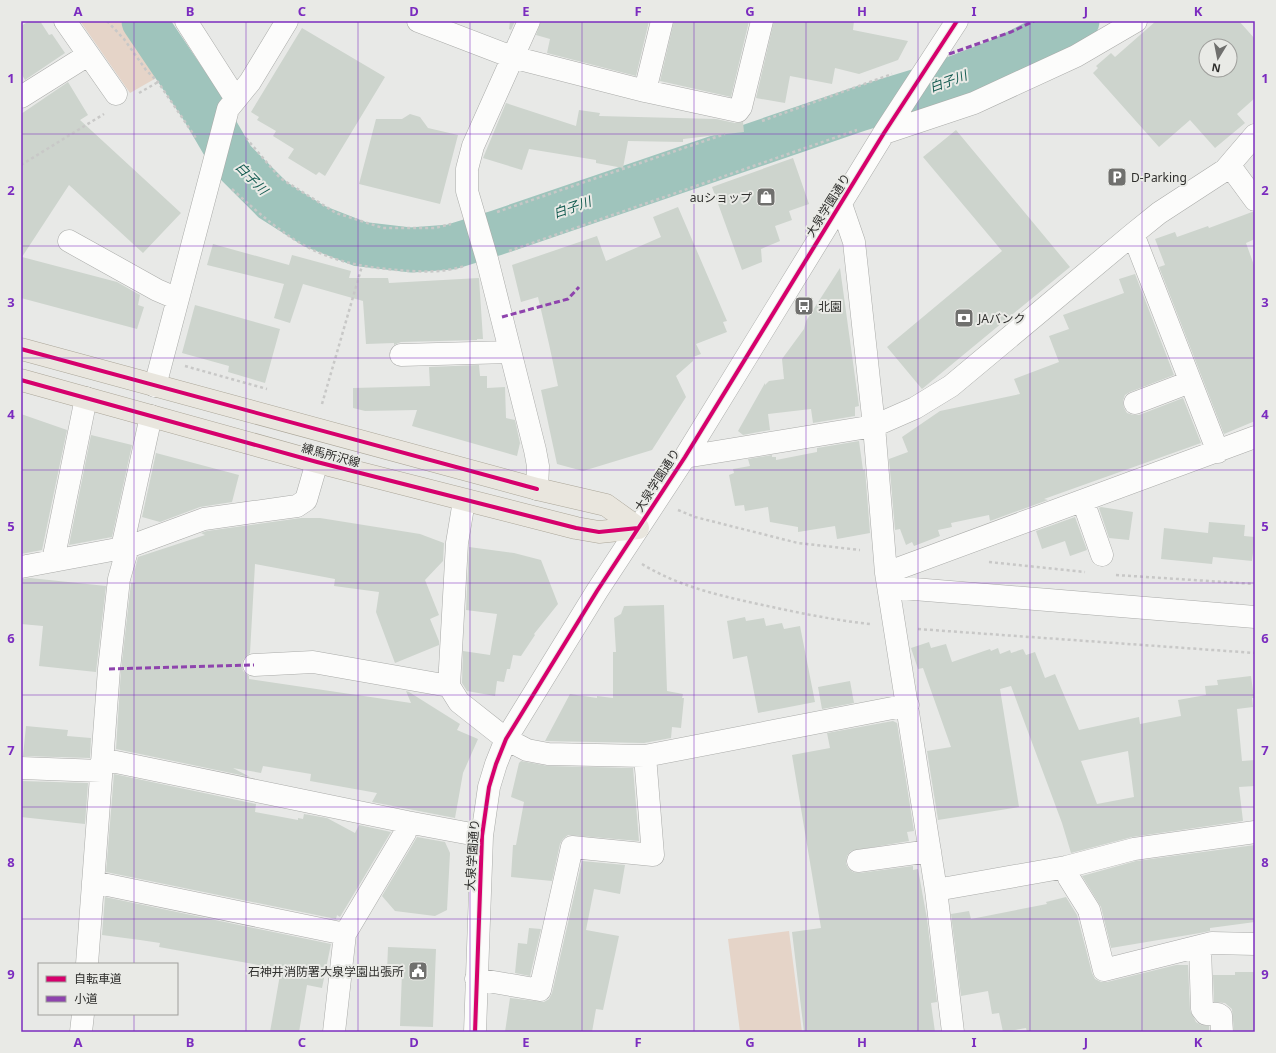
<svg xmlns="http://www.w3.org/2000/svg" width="1276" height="1053" viewBox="0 0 1276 1053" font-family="'Noto Sans','Noto Sans JP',sans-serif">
<rect width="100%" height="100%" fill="#e8e9e7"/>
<path fill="#e5d4c8" d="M80,21H120L158,77L130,93Z
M789,931L802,1032H740L728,939Z"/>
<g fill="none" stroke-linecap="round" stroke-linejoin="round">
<path stroke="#9fc4bc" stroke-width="45" d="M144,21L202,107L233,160L273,200L314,226L360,244L411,250L451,247L496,233L859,109L938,85L1002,60L1077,21"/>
</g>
<path fill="#cdd4cd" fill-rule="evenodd" d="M29,21H40L49,35L52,34L65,53L25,80L21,73V26Z
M510,21H515L511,30L509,29Z
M541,21H649L636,76L547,53L550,39L536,35Z
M674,21H749L731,97L660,81Z
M774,21H854L853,30L908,41L898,60L859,74L835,68L832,84L790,76L785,103L756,98Z
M1156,21H1239L1255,39V98L1237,114L1245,123L1215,148L1190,120L1159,147L1093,73L1098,68L1096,66L1111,53L1115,57ZM1206,46H1230V70H1206Z
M302,28L385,77L325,176L319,172L316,175L288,158L294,149L273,136L276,131L257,120L259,117L251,112Z
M68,82L88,115L80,120L181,213L143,253L69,185L22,257L117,282L140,295L138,305L144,307L137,329L21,298V114Z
M506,103L576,126L579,110L600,113L599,116L716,119L735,123L743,122L744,132L683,139V142L628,141L623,168L596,163V160L529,149L522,170L483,158Z
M410,114L420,117L428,128L458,135L440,204L359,184L376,119H402Z
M956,130L1070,267L922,389L887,347L1002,251L923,157Z
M793,158L809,204L789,211L792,220L775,226L780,241L761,249L762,262L742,270L712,187Z
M678,207L727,321L723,322L727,332L696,344L701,354L693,357V361L676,376L686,397L652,450L583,471L557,464L541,390L558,386L549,344L538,297L521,302L512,265L597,236L606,261L661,237L653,217Z
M1252,212H1255V239L1246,243L1255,268V421L1224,434L1159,267L1165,265L1155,239L1175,232L1177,237L1208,226L1209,228Z
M213,244L289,265L292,255L351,271L349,278H388L389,283L479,278L483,339H477V340L401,342L394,345V343L366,344L363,301L303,284L290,323L274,318L284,284L207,265Z
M840,268L859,406L855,407V416L813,423L811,409L768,414L770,430L743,435L738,431L765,383V385L769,381L784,379L782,359L804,329L806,321Z
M1135,274L1174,375L1130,392L1125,395L1123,401L1124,408L1127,413L1133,415H1139L1183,398L1201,443L1044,499L1048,500L990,521L989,515L951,523L952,527L938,530L940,536L914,546L912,542L906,545L900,529L895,530L889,459L908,452L902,437L940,411L1020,394L1014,379L1059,362L1049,336L1069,329L1063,315L1124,293L1119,279Z
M195,305L280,329L265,383L228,372L229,366L182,353Z
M479,365L480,376H487V388L505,387L506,418L515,420L520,443L517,456L412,426L417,410L365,411L353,408V388L430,386L429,367Z
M21,414L67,430L42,550L21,554Z
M91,435L132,445L112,537L69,545Z
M859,441L863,470L865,469L870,533L837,539L835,526L798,532V527L770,522L768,507L745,511L744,505L735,506L729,475L734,473L733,469L750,466L748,459L772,455V457H776V460L817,452V448Z
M156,453L239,475L232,502L200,507L160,522L142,517Z
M1101,507L1133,512L1129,540L1109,538L1099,508Z
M1075,517L1087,550L1070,556L1065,541L1042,549L1036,531Z
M301,518H320L420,534L444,543L443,561L425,580L439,615L430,619L439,641V645L395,663L376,612L379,592L334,586L335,579L255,564L250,653L243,660L242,665L243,671L249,676V679L411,703L406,691L409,692L460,724L457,730L478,739L463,773L455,818L372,802L377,793L310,781L311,774L263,766L261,773L233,768L250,777L116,749L121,670L131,583H135V569L138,557L205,535L201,533L207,531Z
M1209,522L1245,525L1244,536L1255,537L1252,561L1213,557L1212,564L1161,559L1164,528L1208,533Z
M469,547L514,553L541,560L558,604L534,634L535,635L521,656L513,655L510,669H507L504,682L497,681L495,696L467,691L462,683L463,651L490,655L497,614L466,610Z
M30,578L106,586L96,672L39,666L43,626L21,624V579Z
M664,605L667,691L683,694L682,698H684L681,728L672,727L671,738L644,743L545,741L570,694L597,698V696L613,698V652H616L614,618L621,614L624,606Z
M745,617L746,621L764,618L766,626L782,623L784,629L800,626L815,702L758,713L747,656L733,659L727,621Z
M929,642L931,648L946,644L952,662L990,649L991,651L998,648L1000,654L1010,650L1011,653L1023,649L1026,655L1035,652L1045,678L1055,674L1079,730L1139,717L1140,724L1181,716L1178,700L1206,695L1205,686L1218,685L1217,680L1251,676L1254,698H1252L1253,707L1237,709L1242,761L1255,760V786L1239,787L1243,821L1132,837L1071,853L1062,823L1011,686L1000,689L1019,807L938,820L927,751L951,747L923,668L918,669L911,648ZM1128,751L1134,797L1097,804L1081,761Z
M850,681L854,703L822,709L818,687Z
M893,721L897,723L914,831L907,832L909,841L851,851L847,856L846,863L848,868L853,872L859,873L913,866V870L918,869L927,919L937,1002L931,1003L935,1032H804L792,932L821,928L792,755L830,748L827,733Z
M26,726L68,730L67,736L91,738L90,758L23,756Z
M521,761L548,766L633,768L639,841L568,835L563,839L560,844L552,881L511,877L513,845H516L524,802L511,797L519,763Z
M114,774L256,804L255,812L298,820V818L303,819L304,814L327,818L355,833L359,825L391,832L340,917L337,915L336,919L106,872Z
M21,781L88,783L85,824L21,817Z
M417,837L445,842L450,853L447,910L435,916L395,911L382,896Z
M1255,845V922L1210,928V931L1200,933L1111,948L1101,907L1082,876L1136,861Z
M582,861L625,865L620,894L594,889L586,930L619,936L603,1010L596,1009L592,1032H505L510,998L544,1002L549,999L552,993Z
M105,897L331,944L322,988L307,985L299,1032H270L281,969L159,947L160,943L140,940L102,935Z
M1066,897L1077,915L1092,973L1095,979L1101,982H1107L1176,965H1188L1190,1010L1196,1022L1201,1025L1209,1026V1032H1027L1026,1028L1003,1032L999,1013L992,1014L988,991L961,996L951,914L969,911L971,919L1047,904L1046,902Z
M529,928L541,929L530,976L515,973L518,943L527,944Z
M388,947L436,949L433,1027L400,1026L402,972L387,971Z
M1235,972H1255V1032H1234L1232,1009L1225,1003L1214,1002L1213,975H1235Z"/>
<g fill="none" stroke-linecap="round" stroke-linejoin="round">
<g stroke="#aaaba9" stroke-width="23">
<path id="minor" d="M65,21L116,94
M186,21L236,99
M418,21L512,57L645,91L738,111L741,107L762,21
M529,21L473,146L467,169V191L487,259L535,450L538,466L537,489
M645,91L662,21
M21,97L88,55
M884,133L974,103L1076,56L1136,21
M1230,166L1255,200
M841,204L854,242L874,426L886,573L936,890L953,1032
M1133,234L1218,452
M69,241L157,290L178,299
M401,355L510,352
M155,386L228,109L250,82L287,21
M1135,403L1190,382
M685,457L874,426L915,408L951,386L1133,234L1159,213L1225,170L1255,135
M1083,501L1102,555
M122,548L151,416
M53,561L86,398
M21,567L128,547L204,519L297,506L306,500L317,462
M886,573L1255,437
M889,587L1255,617
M254,665L313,662L449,686L459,702L506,739L527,750L548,754L645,756L908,705
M449,686L457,543L464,501
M102,761L116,762L407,822L405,833L345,934L334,1032
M21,768L101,771
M407,822L482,836
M858,861L930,851
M1066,867L1069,878L1089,910L1104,970L1212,943L1255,944
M93,882L345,934
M936,890L1066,867L1134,849L1255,832
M1200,946L1202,1009L1206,1014H1218L1221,1016L1222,1032
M87,964L109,669L119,579L128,547
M476,979L540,990L572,847L653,855L645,756
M81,1032L83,1014
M475,1032L482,836L489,787L496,764L506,739L597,591L685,457L884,133L957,21"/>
</g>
<g stroke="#aba699" stroke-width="23">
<path id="major" d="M21,349L537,489L606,505L638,528
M21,380L317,462L576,528L599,532L638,528"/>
</g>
<path stroke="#c8c8c7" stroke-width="2.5" stroke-dasharray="3 3" stroke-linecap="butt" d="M107,21L124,39L146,70L158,82L196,138
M139,93L158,82
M762,121L892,74
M246,138L280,178L336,213L383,228H435L451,224
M21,165L104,114
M232,189C289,241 319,264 398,270C419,272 444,273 464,266
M497,212L725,134
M509,251L857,130
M185,366L267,389
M322,404L362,266
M678,510L695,517L798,543L860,550
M989,562L1085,572
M642,564C678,586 717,595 758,604C795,612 832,620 870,624
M1116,575L1255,584
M918,629L1255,653"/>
<use href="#minor" stroke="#fcfcfb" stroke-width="22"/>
<use href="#major" stroke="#e9e6de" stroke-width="22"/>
<path stroke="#8e44ad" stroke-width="3" stroke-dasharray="6 3" stroke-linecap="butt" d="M949,54L1011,32L1034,21
M502,317L568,299L579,287
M109,669L254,665"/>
<g stroke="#e9eae6" stroke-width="6">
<path id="cycleway" d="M21,349L537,489
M21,380L317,462L576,528L599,532L638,528
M475,1032L482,836L489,787L496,764L506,739L597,591L685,457L884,133L957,21"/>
</g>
<use href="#cycleway" stroke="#d6006c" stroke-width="4"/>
</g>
<path fill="none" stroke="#7b2cbf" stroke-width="1" stroke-opacity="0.55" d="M134,21V964M246,21V1032M358,21V1032M470,21V1032M582,21V1032M694,21V1032M806,21V1032M918,21V1032M1030,21V1032M1142,21V1032M21,134H1255M21,246H1255M21,358H1255M21,470H1255M21,583H1255M21,695H1255M21,807H1255M21,919H1255M134,1014V1032"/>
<defs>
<g id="parking-square" transform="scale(1)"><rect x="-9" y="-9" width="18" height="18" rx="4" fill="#70706e" stroke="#e9eae6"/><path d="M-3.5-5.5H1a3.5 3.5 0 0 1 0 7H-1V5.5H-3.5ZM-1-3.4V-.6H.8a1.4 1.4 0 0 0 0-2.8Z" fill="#fff"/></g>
<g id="shop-square" transform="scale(1)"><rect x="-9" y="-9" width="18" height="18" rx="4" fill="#70706e" stroke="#e9eae6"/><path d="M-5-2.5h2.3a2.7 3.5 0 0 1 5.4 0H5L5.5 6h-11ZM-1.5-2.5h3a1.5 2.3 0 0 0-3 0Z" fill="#fff"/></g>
<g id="bus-square" transform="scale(1)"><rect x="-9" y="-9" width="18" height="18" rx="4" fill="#70706e" stroke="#e9eae6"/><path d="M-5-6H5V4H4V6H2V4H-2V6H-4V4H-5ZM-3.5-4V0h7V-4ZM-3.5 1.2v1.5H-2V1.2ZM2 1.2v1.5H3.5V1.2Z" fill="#fff"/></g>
<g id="bank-square" transform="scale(1)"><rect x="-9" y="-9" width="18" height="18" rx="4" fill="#70706e" stroke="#e9eae6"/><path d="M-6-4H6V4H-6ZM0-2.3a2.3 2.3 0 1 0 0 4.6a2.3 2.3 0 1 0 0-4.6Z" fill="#fff"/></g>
<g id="civic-square" transform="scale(1)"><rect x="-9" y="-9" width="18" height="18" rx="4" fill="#70706e" stroke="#e9eae6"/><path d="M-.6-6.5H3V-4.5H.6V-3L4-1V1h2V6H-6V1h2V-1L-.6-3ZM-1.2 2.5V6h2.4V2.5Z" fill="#fff"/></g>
</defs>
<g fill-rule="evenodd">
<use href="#parking-square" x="1117" y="177"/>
<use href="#shop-square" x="766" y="197"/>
<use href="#bus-square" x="804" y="306"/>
<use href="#bank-square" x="964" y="318"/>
<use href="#civic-square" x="418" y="971"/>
</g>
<g text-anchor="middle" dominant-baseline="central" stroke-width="4" stroke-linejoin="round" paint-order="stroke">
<g font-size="12" fill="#2f2f2d" stroke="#e9eae6" text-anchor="start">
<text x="1131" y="177">D-Parking</text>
<text x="752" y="197" text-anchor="end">auショップ</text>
<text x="818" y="306">北園</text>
<text x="978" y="318">JAバンク</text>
<text x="404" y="971" text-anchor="end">石神井消防署大泉学園出張所</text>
</g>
<g font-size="12" fill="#2f2f2d" stroke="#e9eae6">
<text transform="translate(828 205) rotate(-58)">大泉学園通り</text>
<text transform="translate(331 455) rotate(15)">練馬所沢線</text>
<text transform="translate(657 480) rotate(-57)">大泉学園通り</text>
<text transform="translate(472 855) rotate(-86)">大泉学園通り</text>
</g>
<g font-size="13" font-style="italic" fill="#145b51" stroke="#e9eae6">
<text transform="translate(948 81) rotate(-20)">白子川</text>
<text transform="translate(252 178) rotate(46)">白子川</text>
<text transform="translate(572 207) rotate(-19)">白子川</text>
</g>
</g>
<rect width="1276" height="1053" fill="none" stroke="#e9eae6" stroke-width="44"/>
<rect x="38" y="963" width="140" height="52" fill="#e9eae6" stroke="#9f9f9c"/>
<rect x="46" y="976" width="20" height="6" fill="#d6006c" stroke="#9f9f9c"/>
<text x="74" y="983" font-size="12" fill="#2f2f2d">自転車道</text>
<rect x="46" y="996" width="20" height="6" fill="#8e44ad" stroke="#9f9f9c"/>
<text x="74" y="1003" font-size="12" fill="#2f2f2d">小道</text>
<g transform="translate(1218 58) rotate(190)"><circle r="19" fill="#e9eae6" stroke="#9f9f9c"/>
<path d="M0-3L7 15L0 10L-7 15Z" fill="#70706e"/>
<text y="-6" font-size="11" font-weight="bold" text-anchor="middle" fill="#2f2f2d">N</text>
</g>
<rect x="22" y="22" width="1232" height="1009" fill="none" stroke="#7b2cbf" stroke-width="1.5"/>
<g font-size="13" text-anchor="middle" font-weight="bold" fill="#7b2cbf">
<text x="78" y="16">A</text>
<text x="190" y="16">B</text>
<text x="302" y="16">C</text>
<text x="414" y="16">D</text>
<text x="526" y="16">E</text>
<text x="638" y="16">F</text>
<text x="750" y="16">G</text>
<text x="862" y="16">H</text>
<text x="974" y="16">I</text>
<text x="1086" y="16">J</text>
<text x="1198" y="16">K</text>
<text x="11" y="83">1</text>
<text x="1265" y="83">1</text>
<text x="11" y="195">2</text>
<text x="1265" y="195">2</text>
<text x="11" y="307">3</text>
<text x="1265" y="307">3</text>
<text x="11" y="419">4</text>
<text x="1265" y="419">4</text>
<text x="11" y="531">5</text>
<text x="1265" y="531">5</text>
<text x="11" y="643">6</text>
<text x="1265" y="643">6</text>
<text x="11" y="755">7</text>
<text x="1265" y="755">7</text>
<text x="11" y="867">8</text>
<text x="1265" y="867">8</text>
<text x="11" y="979">9</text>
<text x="1265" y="979">9</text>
<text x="78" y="1047">A</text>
<text x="190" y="1047">B</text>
<text x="302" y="1047">C</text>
<text x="414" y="1047">D</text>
<text x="526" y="1047">E</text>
<text x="638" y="1047">F</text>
<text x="750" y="1047">G</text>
<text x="862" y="1047">H</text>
<text x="974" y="1047">I</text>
<text x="1086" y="1047">J</text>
<text x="1198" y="1047">K</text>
</g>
</svg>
